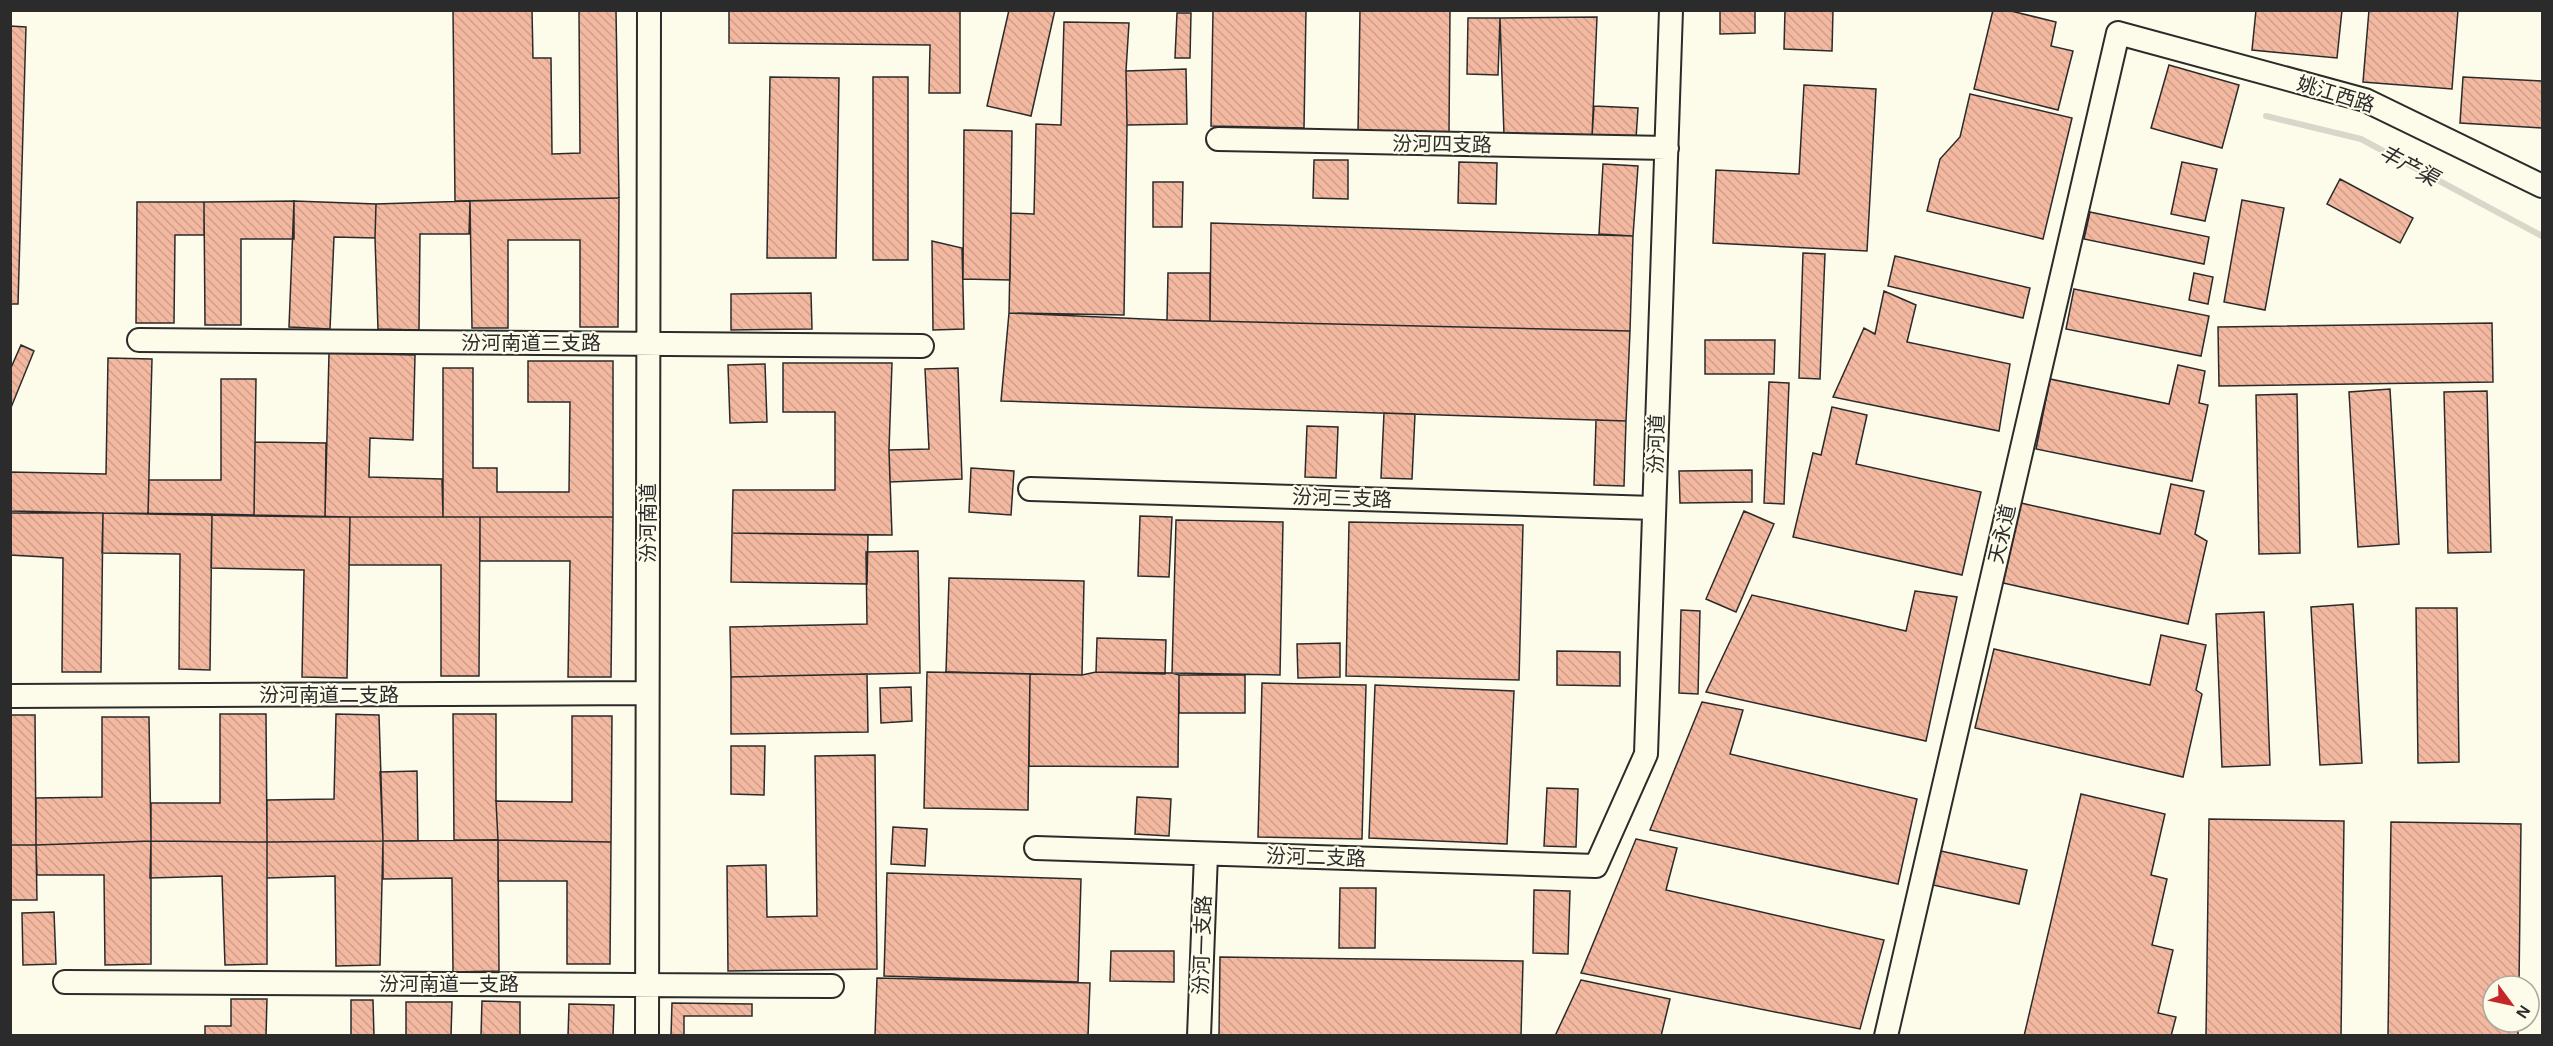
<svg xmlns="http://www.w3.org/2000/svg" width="2553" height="1046" viewBox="0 0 2553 1046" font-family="Helvetica,'Noto Sans SC',sans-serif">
<defs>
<pattern id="building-back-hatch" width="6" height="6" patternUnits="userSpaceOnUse" patternTransform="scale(1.5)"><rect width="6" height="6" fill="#f2b8a0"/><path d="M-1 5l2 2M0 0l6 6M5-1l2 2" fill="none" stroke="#d09e8a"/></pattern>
</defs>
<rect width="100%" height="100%" fill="#fdfbea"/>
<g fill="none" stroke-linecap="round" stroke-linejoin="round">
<path stroke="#d8d7c9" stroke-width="6" d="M2266,116L2361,139L2542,236"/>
</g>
<path fill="url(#building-back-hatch)" stroke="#2b2b2b" stroke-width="1.5" d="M453,10H532L533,58H551L552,154L580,153L579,10H616L619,198L455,201Z
M729,10H960V93H929L930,45L729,43Z
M1009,10H1055L1031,116L987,106Z
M1213,10H1306L1304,128L1211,126Z
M1360,10H1450L1449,134L1358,133Z
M1720,10H1755V33L1720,34Z
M1785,10H1833L1832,51L1784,49Z
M1993,10H2007L2056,22L2051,46L2073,51L2058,110L1974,89Z
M2256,10H2342L2337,58L2252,50Z
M2369,10H2458L2452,89L2363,82Z
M1177,13H1191L1190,58H1175Z
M1597,17L1592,137L1504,135L1500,18Z
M1468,18H1500L1498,75L1467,74Z
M1064,22L1129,23L1126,71L1127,125L1124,315L1009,313L1011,213L1034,214L1036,124L1061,125Z
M10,26L26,27L18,304H10Z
M2169,65L2239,85L2222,148L2151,128Z
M1186,69L1187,124L1127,125L1126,71Z
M770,77L839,78L836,258H767Z
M873,77H908V260H873Z
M2463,77L2542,81V128L2460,123Z
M1804,85L1876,89L1867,251L1713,243L1716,170L1799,174Z
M1970,94L2072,118L2043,239L1927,211L1940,159L1960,137Z
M1594,106L1638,108L1636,139L1592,137Z
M964,130L1012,131L1010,280L963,279Z
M1314,160H1348V199L1313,198Z
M1459,162L1497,163L1496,204L1458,203Z
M2182,162L2217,169L2205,221L2171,214Z
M1603,164L1638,166L1633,236L1599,234Z
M2340,179L2413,218L2400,243L2327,204Z
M1153,182H1183L1182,227H1153Z
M619,198L618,327H580V240H508V328H472L470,201Z
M2242,200L2284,208L2265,310L2224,302Z
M294,201L376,204L375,238L334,237L330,329L289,327Z
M294,201V239H241V325H205L204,202Z
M470,201L469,234H420L419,330L378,329L375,238L376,204Z
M137,202H204V235H175L174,323H136Z
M2090,212L2209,237L2204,264L2084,239Z
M1211,223L1633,236L1630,331L1210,321Z
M932,241L962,248L964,329L933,330Z
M1803,253L1825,254L1820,379L1799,378Z
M1895,256L2030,288L2023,318L1888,286Z
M1168,273H1210V321L1167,320Z
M2194,273L2213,277L2208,304L2189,300Z
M2074,289L2209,316L2201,356L2066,329Z
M1884,291L1916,305L1907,342L2010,364L1999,431L1833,397L1864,328L1875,334Z
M811,293L812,329L731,330V294Z
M1009,313L1167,320L1630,331L1626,421L1001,401Z
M2492,323L2493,382L2219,386L2218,327Z
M1705,340H1775L1774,374H1705Z
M21,345L34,351L10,410V370Z
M329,353L415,355L413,440L370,438L369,477L442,479L443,517H325Z
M108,358L152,359L148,514L10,511V472L106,474Z
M528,361H613V517H443V368H473V468H497V492H569L570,402H528Z
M783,363H892L889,450L892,535L732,533L733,490H835V412H783Z
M765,364L767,422L730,423L728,365Z
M2178,365L2205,371L2199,403L2208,405L2192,481L2036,449L2050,379L2169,404Z
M958,368L962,479L890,482L889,450L929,449L925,369Z
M221,379H256L254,516L148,514L149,480H221Z
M1769,382L1789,383L1784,504L1764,503Z
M2390,389L2399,544L2358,547L2349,392Z
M2487,391L2491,552L2448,553L2444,392Z
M2297,394L2300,553L2259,554L2256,395Z
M1832,407L1867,415L1856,464L1981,492L1962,575L1793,537L1813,453L1821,455Z
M1384,413L1415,414L1412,479L1381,478Z
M1596,420L1626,421L1624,486L1594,485Z
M1307,426L1338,427L1336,478L1305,477Z
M255,442L326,443L325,517L254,516Z
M971,468L1014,471L1011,515L969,512Z
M1752,470V502L1680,503L1679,471Z
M2171,484L2204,491L2195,534L2207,541L2188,624L2003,583L2021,503L2160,534Z
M1744,511L1774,524L1736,612L1706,599Z
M10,513H103L101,672H62L63,558L10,555Z
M103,513L212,514L210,670L179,669L180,554L102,553Z
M212,514L350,517L347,678L302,677L304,570L211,568Z
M1140,516L1172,517L1169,577L1138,576Z
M350,517H480L479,676H441V565H349Z
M480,517H613L611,677H568L570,561H480Z
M1176,520L1283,522L1280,675L1172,673Z
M1349,522L1523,525L1519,680L1346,676Z
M732,533L868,535L867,584L731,582Z
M918,551L920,673L731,677L730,627L867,624L866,552Z
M949,578L1084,581L1082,675L946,672Z
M1915,591L1957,597L1926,741L1706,692L1752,595L1906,631Z
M2353,604L2362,763L2320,765L2311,607Z
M2416,608H2457L2459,762L2418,763Z
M1681,610L1700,611L1698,694L1679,693Z
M2264,612L2270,765L2222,767L2216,614Z
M2161,635L2206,645L2196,690L2202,694L2183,777L1975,728L1994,649L2150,685Z
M1097,638L1166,640L1165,674L1096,672Z
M1340,643V677L1298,678L1297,644Z
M1557,651L1620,652V686L1557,685Z
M927,672L1030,674L1028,810L924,808Z
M1096,672L1172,673L1179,675L1178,767L1029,766L1030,674L1082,675Z
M867,674L868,732L731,734V677Z
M1179,675H1245V713H1179Z
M1262,683L1366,685L1362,839L1258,837Z
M1375,685L1514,691L1507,844L1369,838Z
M911,687L912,721L881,723L880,688Z
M1702,702L1743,710L1730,754L1917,799L1898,884L1650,830Z
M220,714H266L267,842L151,841V803H220Z
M336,714L379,715L383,841L267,842V800L334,799Z
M453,714H496V801L498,840H454Z
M10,715H35L36,845H10Z
M572,716H612L611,842L498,840L496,801L572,802Z
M102,717H149L151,841L36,845V798L102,797Z
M731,746H765L764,795L731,794Z
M875,755L877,969L728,971L727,866L766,865L767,917L817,916L815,756Z
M417,771L418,841H383L380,772Z
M1547,788L1578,789L1576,847L1544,846Z
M2081,794L2165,814L2151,875L2167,879L2152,945L2173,950L2158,1013L2176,1017L2171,1036H2024Z
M1137,797L1171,799L1169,836L1135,834Z
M2209,819L2344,821L2341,1036H2206Z
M2391,822L2521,824L2519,986H2493V1022H2518V1036H2388Z
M893,827L927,829L925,866L891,864Z
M1636,839L1677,848L1666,890L1884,940L1860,1029L1581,973Z
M498,840L611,842L610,964H567V881H498Z
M498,840L499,971L453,972L452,878L383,879V841Z
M151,841V964L105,965L104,875H37L36,845Z
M151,841L267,842V964L225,965L222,876L150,878Z
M383,841L380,965L336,966L335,876L267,878V842Z
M10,845H36L37,900H10Z
M1941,851L2027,870L2019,904L1933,885Z
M887,873L1081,879L1078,982L884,976Z
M1340,888H1376L1375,948H1339Z
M1534,890L1570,891L1568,954L1533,953Z
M54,912L56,964L23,965L22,913Z
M1111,951H1174V982L1110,981Z
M1220,957L1523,961L1521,1036H1219Z
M877,978L1090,983L1088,1036H875Z
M1581,980L1670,999L1661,1036H1555Z
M231,999H267L266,1036H205V1026H231Z
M351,1000H373L374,1036H351Z
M482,1001L520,1002V1036H481Z
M406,1002H452L451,1036H406Z
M672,1003L752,1004V1016H684V1036H671Z
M569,1004L614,1005L613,1036H568Z"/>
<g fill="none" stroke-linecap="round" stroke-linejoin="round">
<g stroke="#2b2b2b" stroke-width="26">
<path id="minor" d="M1218,139L1667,148
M139,340L922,346
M1030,489L1654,508
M11,696L647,693
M1036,848L1596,866L1646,754L1671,10
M65,982L832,986
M647,1036L649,10
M1199,1036L1206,854
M1886,1036L2118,33L2365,100L2542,186"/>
</g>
<use href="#minor" stroke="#fdfbea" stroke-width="22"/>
</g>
<g text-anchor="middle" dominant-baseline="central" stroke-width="4.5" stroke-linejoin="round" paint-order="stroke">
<g font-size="20" fill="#2b2b2b" stroke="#fdfbea">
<text transform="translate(2336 94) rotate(17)">姚江西路</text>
<text transform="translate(1442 144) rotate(1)">汾河四支路</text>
<text x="531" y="343">汾河南道三支路</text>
<text transform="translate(1656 444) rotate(-88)">汾河道</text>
<text transform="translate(1342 498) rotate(2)">汾河三支路</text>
<text transform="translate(648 523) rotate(-90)">汾河南道</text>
<text transform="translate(2002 534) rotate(-77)">天永道</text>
<text x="329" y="695">汾河南道二支路</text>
<text transform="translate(1316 857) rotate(2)">汾河二支路</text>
<text transform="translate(1202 945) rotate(-88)">汾河一支路</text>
<text x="449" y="984">汾河南道一支路</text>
</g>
<g font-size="21" font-style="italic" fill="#2b2b2b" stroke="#fdfbea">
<text transform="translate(2409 165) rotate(28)">丰产渠</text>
</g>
</g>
<rect width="2553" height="1046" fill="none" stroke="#2b2b2b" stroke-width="24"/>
<g transform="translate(2511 1004) rotate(123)"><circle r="28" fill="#fdfbea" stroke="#a9a89e" stroke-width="1.5"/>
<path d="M0-4.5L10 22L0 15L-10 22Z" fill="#c62828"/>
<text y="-9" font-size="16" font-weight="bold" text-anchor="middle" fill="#2b2b2b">N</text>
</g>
</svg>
